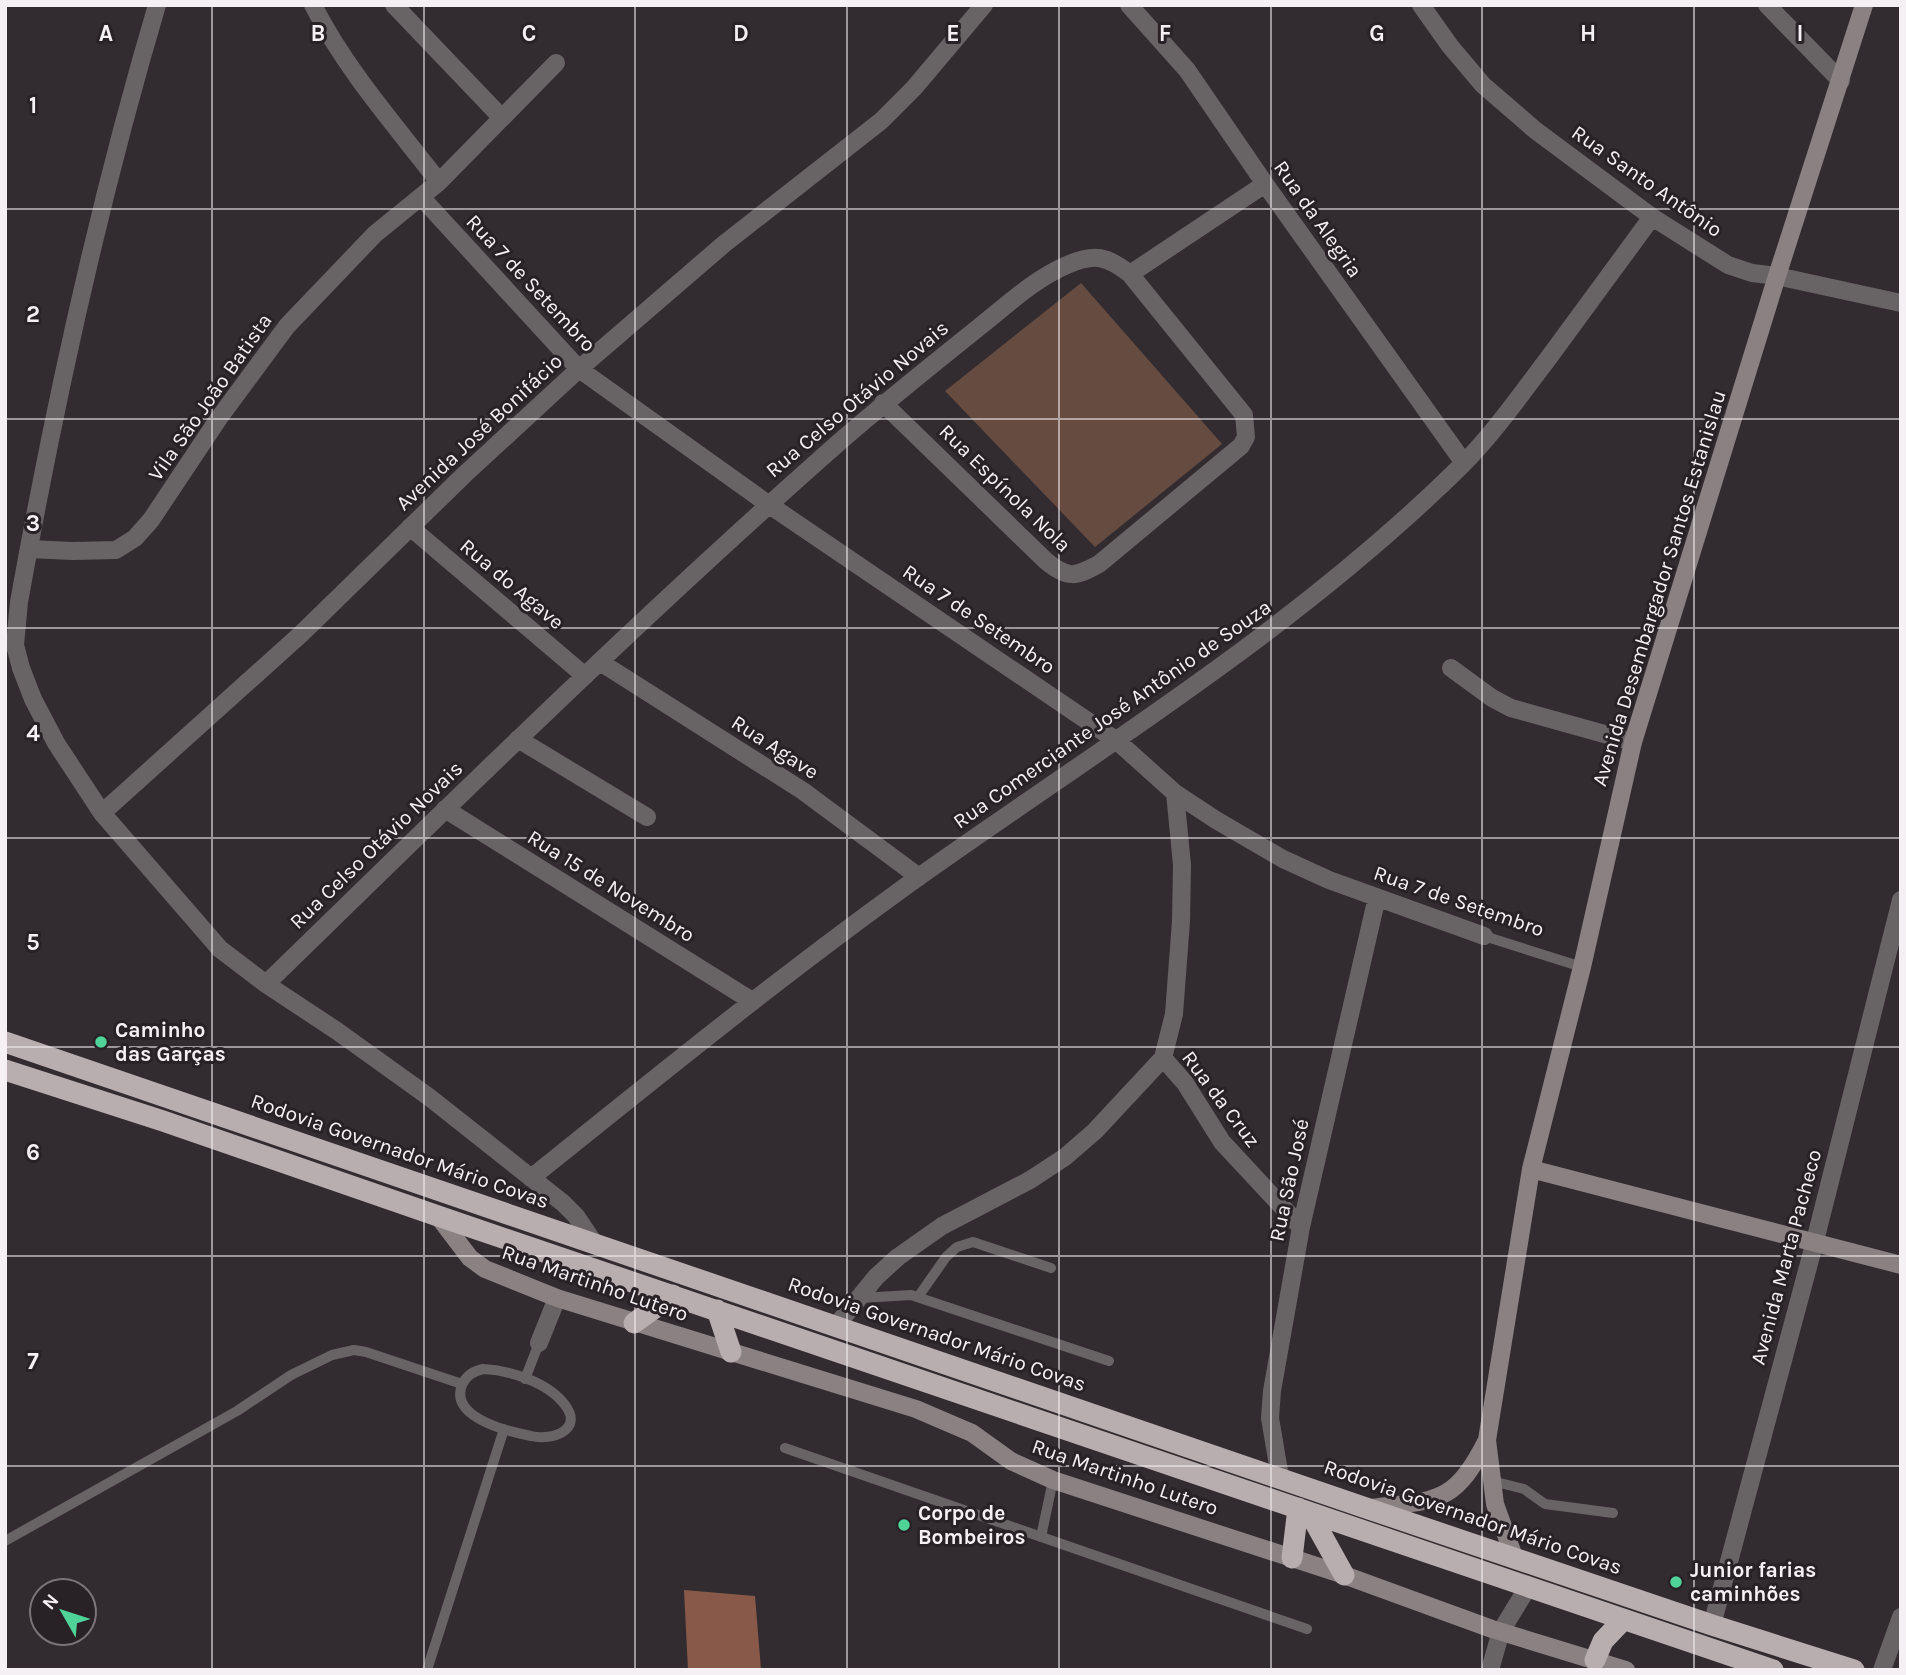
<svg xmlns="http://www.w3.org/2000/svg" width="1906" height="1675" viewBox="0 0 1906 1675" font-family="Karla,sans-serif">
<rect width="100%" height="100%" fill="#322c31"/>
<path fill="#664b40" d="M1081,283L1222,444L1095,547L945,391Z"/>
<path fill="#885948" d="M684,1590L755,1596L761,1670H688Z"/>
<g fill="none" stroke-linecap="round" stroke-linejoin="round">
<path stroke="#686364" stroke-width="10" d="M1484,936L1582,967
M918,1297L946,1257L957,1247L973,1242L1051,1268
M861,1298L911,1295L1109,1361
M483,1369C509,1370 548,1382 565,1405C584,1430 552,1441 531,1436C510,1432 449,1418 462,1385C466,1375 474,1371 483,1369Z
M525,1379L539,1343
M785,1448L1307,1629
M1492,1481L1524,1489L1545,1504L1613,1513
M1041,1537L1053,1480
M5,1541L237,1411L291,1375L332,1355L354,1350L366,1352L462,1384
M427,1670L504,1429"/>
<path stroke="#686364" stroke-width="18" d="M157,5C99,201 55,401 19,602L15,645L21,668L33,699L56,743L102,813L220,949L266,984L337,1031L429,1097L563,1203L576,1216L594,1243
M313,5C346,70 395,125 439,182
M394,5L502,118
M1129,5L1187,70L1265,184L1464,463
M1421,5L1450,46L1483,85L1535,130L1652,217L1728,265L1752,273L1777,276L1901,303
M1767,5L1841,81
M421,197L579,369L768,504L1117,741L1175,793L1216,820L1283,859L1329,880L1484,936
M883,403L1046,561C1068,579 1075,577 1099,564L1241,446L1246,437L1244,415L1130,274
M410,527L585,676
M29,549L73,551L116,550L135,538L151,520L219,418L287,326L375,234L439,182L556,63
M600,662L803,791L919,877
M1451,668L1492,698L1511,708L1633,742
M518,739L647,817
M445,809L752,1001
M102,813L301,634L464,475L579,369L724,244L881,121L914,88L984,5
M266,984C456,799 645,613 844,438C888,400 933,364 978,328C1006,306 1034,279 1067,265C1095,253 1107,256 1130,274L1265,184
M1163,1058L1185,1083L1222,1142L1301,1227
M531,1178C659,1075 786,972 920,876C1105,745 1299,626 1461,466C1494,433 1522,393 1550,356C1584,310 1618,263 1652,217
M836,1326L876,1277L898,1257L942,1226L1030,1180L1065,1157L1095,1131L1163,1058L1174,1014L1181,921L1182,865L1175,793
M539,1343L557,1298
M1280,1477L1270,1418L1272,1391L1301,1227L1377,897
M1712,1625L1815,1241L1901,900
M1490,1670L1501,1631L1528,1587
M1882,1670L1901,1617"/>
<path stroke="#898182" stroke-width="18" d="M1531,1169L1901,1265
M438,1216L470,1258L485,1269L557,1298L916,1409L972,1433L1011,1461L1053,1480L1344,1575L1492,1629L1626,1670
M1370,1508C1437,1500 1454,1505 1487,1440
M1514,1557L1495,1504L1487,1440L1531,1169L1582,967L1633,742L1777,276L1864,5"/>
<path stroke="#b8adaf" stroke-width="21" d="M5,1042L1366,1508L1712,1625L1854,1670
M5,1070L163,1121L438,1216L1773,1670
M717,1310L731,1352
M634,1323L673,1295
M1309,1512L1344,1575
M1292,1558L1298,1508
M1595,1660L1603,1641L1623,1620"/>
</g>
<path fill="none" stroke="#f4f0f3" stroke-width="2" stroke-opacity="0.55" d="M212,5V1670M424,5V1670M635,5V1670M847,5V1670M1059,5V1670M1271,5V1670M1482,5V1670M1694,5V1670M5,209H1901M5,419H1901M5,628H1901M5,838H1901M5,1047H1901M5,1256H1901M5,1466H1901"/>
<g fill="#4fd399" stroke="#282227" stroke-width="2.5">
<circle cx="101" cy="1042" r="7"/>
<circle cx="904" cy="1525" r="7"/>
<circle cx="1676" cy="1582" r="7"/>
</g>
<g text-anchor="middle" dominant-baseline="central" stroke-width="6" stroke-linejoin="round" paint-order="stroke">
<g font-size="21" fill="#f4f0f3" stroke="#282227">
<text transform="translate(1647 181) rotate(35)">Rua Santo Antônio</text>
<text transform="translate(1318 219) rotate(55)">Rua da Alegria</text>
<text transform="translate(531 283) rotate(47)">Rua 7 de Setembro</text>
<text transform="translate(210 397) rotate(-55)">Vila São João Batista</text>
<text transform="translate(857 399) rotate(-40)">Rua Celso Otávio Novais</text>
<text transform="translate(479 432) rotate(-43)">Avenida José Bonifácio</text>
<text transform="translate(1005 488) rotate(44)">Rua Espínola Nola</text>
<text transform="translate(512 584) rotate(40)">Rua do Agave</text>
<text transform="translate(1659 588) rotate(-73)">Avenida Desembargador Santos Estanislau</text>
<text transform="translate(979 619) rotate(34)">Rua 7 de Setembro</text>
<text transform="translate(1112 714) rotate(-35)">Rua Comerciante José Antônio de Souza</text>
<text transform="translate(775 747) rotate(33)">Rua Agave</text>
<text transform="translate(376 845) rotate(-44)">Rua Celso Otávio Novais</text>
<text transform="translate(611 886) rotate(32)">Rua 15 de Novembro</text>
<text transform="translate(1459 901) rotate(19)">Rua 7 de Setembro</text>
<text transform="translate(1221 1099) rotate(53)">Rua da Cruz</text>
<text transform="translate(400 1151) rotate(19)">Rodovia Governador Mário Covas</text>
<text transform="translate(1289 1180) rotate(-78)">Rua São José</text>
<text transform="translate(1786 1257) rotate(-75)">Avenida Marta Pacheco</text>
<text transform="translate(595 1283) rotate(19)">Rua Martinho Lutero</text>
<text transform="translate(937 1334) rotate(19)">Rodovia Governador Mário Covas</text>
<text transform="translate(1125 1477) rotate(19)">Rua Martinho Lutero</text>
<text transform="translate(1473 1517) rotate(19)">Rodovia Governador Mário Covas</text>
</g>
<g font-size="21" font-weight="bold" fill="#f4f0f3" stroke="#282227" text-anchor="start">
<text x="115" y="1030">Caminho<tspan x="115" dy="24">das Garças</tspan></text>
<text x="918" y="1513">Corpo de<tspan x="918" dy="24">Bombeiros</tspan></text>
<text x="1690" y="1570">Junior farias<tspan x="1690" dy="24">caminhões</tspan></text>
</g>
</g>
<g font-size="23" text-anchor="middle" font-weight="bold" fill="#f4f0f3" stroke="#282227" stroke-width="6" stroke-linejoin="round" paint-order="stroke">
<text x="106" y="41">A</text>
<text x="318" y="41">B</text>
<text x="529" y="41">C</text>
<text x="741" y="41">D</text>
<text x="953" y="41">E</text>
<text x="1165" y="41">F</text>
<text x="1377" y="41">G</text>
<text x="1588" y="41">H</text>
<text x="1800" y="41">I</text>
<text x="33" y="113">1</text>
<text x="33" y="322">2</text>
<text x="33" y="531">3</text>
<text x="33" y="741">4</text>
<text x="33" y="950">5</text>
<text x="33" y="1160">6</text>
<text x="33" y="1369">7</text>
</g>
<rect width="1906" height="1675" fill="none" stroke="#f4f0f3" stroke-width="14"/>
<g transform="translate(63 1612) rotate(309)"><circle r="33" fill="#282227" stroke="#7a7479" stroke-width="2"/>
<path d="M0-5L12 26L0 18L-12 26Z" fill="#4fd399"/>
<text y="-10" font-size="19" font-weight="bold" text-anchor="middle" fill="#f4f0f3">N</text>
</g>
</svg>
